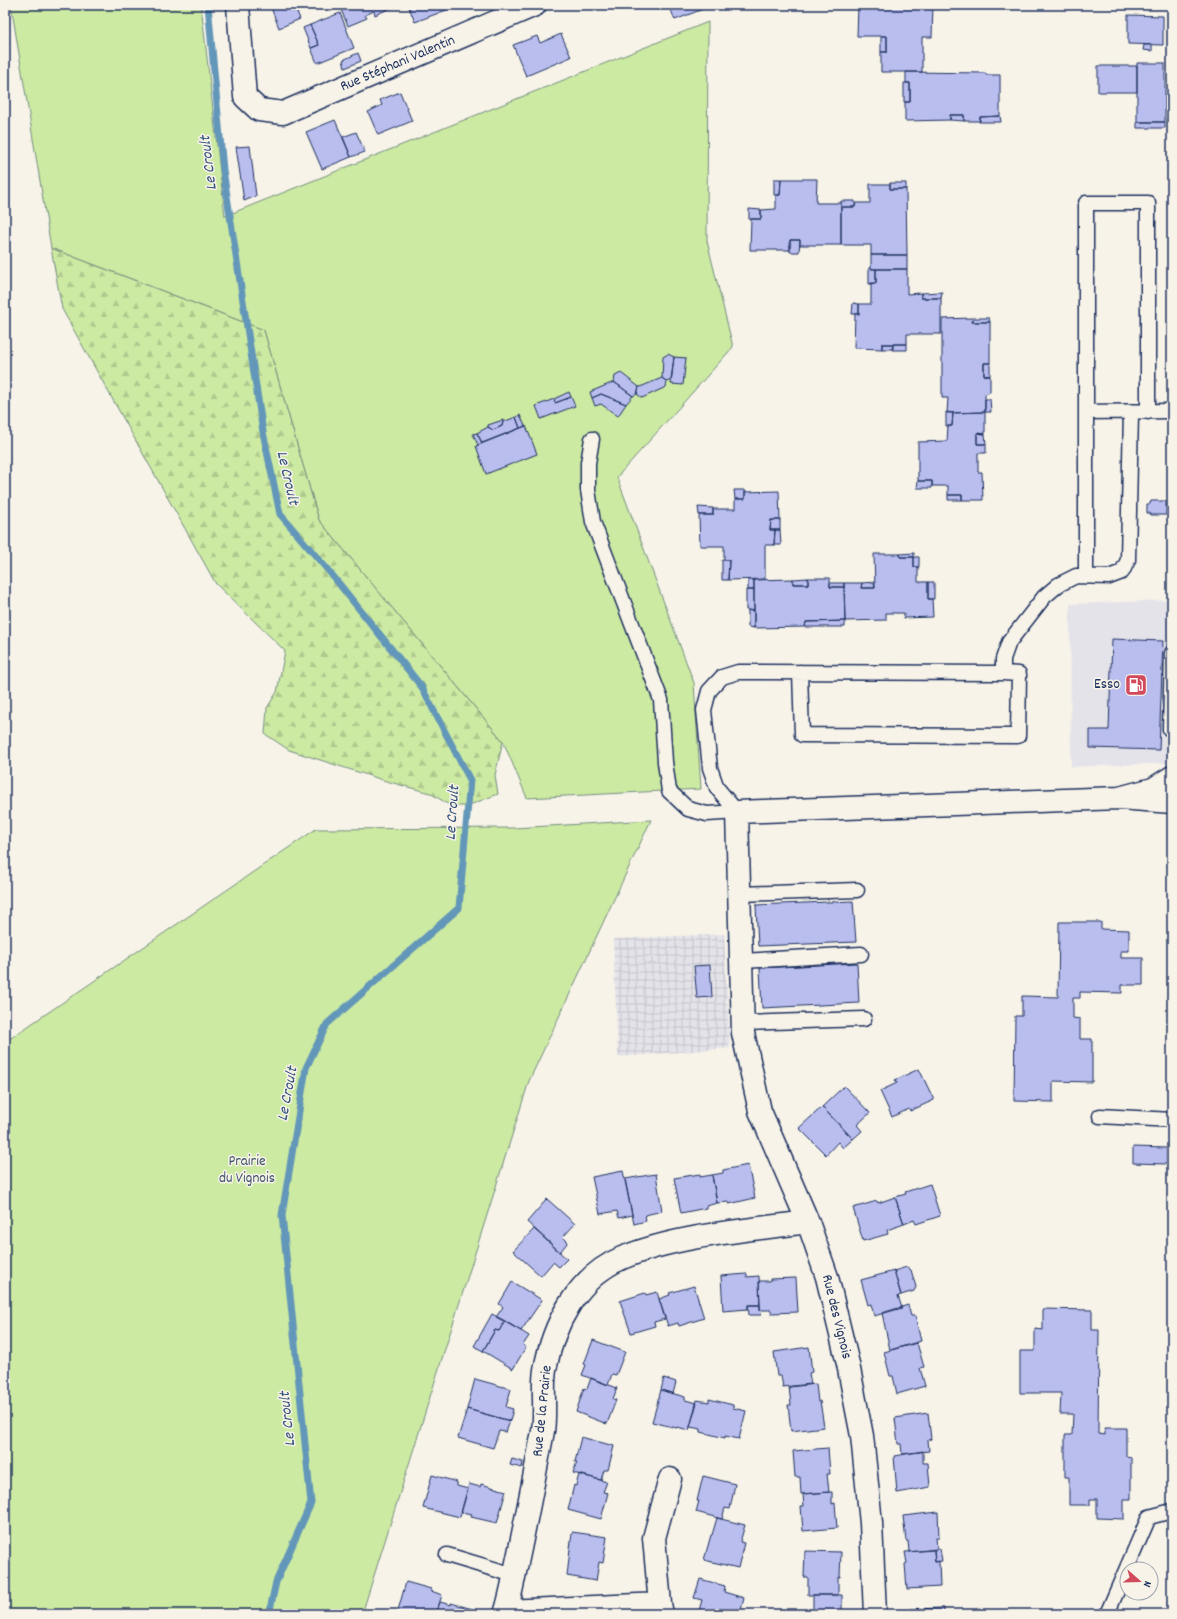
<svg xmlns="http://www.w3.org/2000/svg" width="1177" height="1619" viewBox="0 0 1177 1619" font-family="Dekko,sans-serif">
<defs>
<pattern id="industrial-grid" width="8" height="8" patternUnits="userSpaceOnUse"><rect width="8" height="8" fill="#e5e3ea"/><path d="M0 4h8M4 0v8" fill="none" stroke="#c4c3cb"/></pattern>
<pattern id="forest-firs" width="22" height="20" patternUnits="userSpaceOnUse"><rect width="22" height="20" fill="#cceaa2"/><path d="M5 1l3.5 6h-7zM16 11l3.5 6h-7z" fill="#afc98e"/></pattern>
</defs>
<rect width="100%" height="100%" fill="#f7f3e8"/>
<filter id="ink" filterUnits="userSpaceOnUse"><feTurbulence type="fractalNoise" baseFrequency=".025" numOctaves="2"/><feDisplacementMap in="SourceGraphic" scale="8" xChannelSelector="R" yChannelSelector="G"/><feConvolveMatrix kernelMatrix="1 2 1 2 8 2 1 2 1" color-interpolation-filters="sRGB"/></filter>
<g filter="url(#ink)">
<path fill="#e5e3ea" d="M1172,600V760L1170,763L1071,767L1070,604Z"/>
<path fill="url(#industrial-grid)" d="M724,934L730,1048L618,1057L613,939Z"/>
<path fill="url(#forest-firs)" stroke="#748c80" d="M51,248L264,330L319,520L503,741L495,775L498,794L467,806H451L430,793L386,781L289,750L265,734L267,708L277,692L285,651L216,584L62,309Z"/>
<path fill="#cceaa2" stroke="#748c80" d="M11,5H201L225,216L708,22L707,241L733,347L617,477L694,683L701,789L527,798L503,741L319,520L264,330L51,248Z
M651,820L529,1081L362,1614H5V1042L316,829L514,828Z"/>
<g fill="none" stroke-linecap="round" stroke-linejoin="round">
<path stroke="#6397b9" stroke-width="7" d="M208,5L223,170L263,432L280,514L332,575L421,686L470,780L459,908L327,1024L306,1068L282,1215L311,1503L276,1582L269,1614"/>
</g>
<path fill="#babeef" stroke="#1b2f5e" d="M270,5H294L300,19L279,28Z
M339,5H392L393,7L375,15L374,11L365,15L367,18L348,26Z
M408,5H448L449,9L415,22Z
M669,5H713L675,20Z
M872,5H933L932,37H922V72H881V52H887V36H857L858,6L872,7Z
M340,13L354,48L317,63L311,48L319,45L310,25Z
M1128,15L1163,16V45L1128,44Z
M310,25L319,45L311,48L303,28Z
M561,34L571,57L526,76L513,45L537,36L540,43Z
M881,36H887V52H881Z
M1144,45H1152V51L1143,50Z
M358,53L361,61L345,68L343,60Z
M1137,63H1165V122H1137Z
M1098,66H1137V92H1098Z
M906,72L985,73L986,75H1000V116L980,117V121H964V115H950V120L905,121V102H910V83H906Z
M904,83H910V102H904Z
M400,92L412,121L378,135L368,112L382,105L380,100Z
M950,115H964V121L950,120Z
M1000,116L1001,122H979L980,117Z
M335,120L351,157L322,169L306,132Z
M1137,122H1165V128H1137Z
M356,132L365,152L351,157L343,137Z
M250,146L256,196L244,201L236,147Z
M774,179H781L780,195H774Z
M781,179H817L816,203H841V245H800V240H790V250H750L751,219H761V210L776,209V195H780Z
M890,183H906V189H890Z
M870,184H890V189H906L907,255H871V245H841V207H855L856,203H870Z
M841,201H855V207H841Z
M749,209L761,210V219H749Z
M790,240H800L799,252H790Z
M871,255H907V269H871Z
M869,268L876,269V283L869,284Z
M876,269H907V294L921,293V298H941V334H907V344H882V349L854,348L855,314H859V304H871V283H876Z
M942,292L941,298H921V293Z
M853,303L859,304V314H852Z
M973,318L972,322H990V363H984V375L990,376V392L985,394V412L947,413L948,398H942V319Z
M973,318H989L990,322H972Z
M882,344H893V349H882Z
M893,344H907V350H892Z
M668,354L674,357L671,380L667,382L662,378L663,357Z
M674,357L686,358L683,385L671,384Z
M984,363H990V376L984,375Z
M621,373L639,387L637,394L633,396L614,382L615,376Z
M662,378L667,382L666,387L642,398L637,394L639,387H640Z
M614,382L633,396L626,404L601,394L592,398L590,392Z
M569,392L571,397L555,403L554,399Z
M601,394L626,404L618,416L601,404L595,406L592,398Z
M571,397L575,406L541,419L536,406L554,399L555,403Z
M985,399H990L991,412H985Z
M946,412L953,413L952,426H946Z
M985,412V434L977,433V444H986V453H978V472H982L983,500H962V495H948V486H932V481H918V442L947,441L948,426H952L953,413Z
M520,415L525,426L520,428L516,417Z
M516,417L520,428L482,443L477,433L488,427L493,430L502,426L503,422Z
M503,420L502,426L493,430L488,427V425Z
M526,426L537,454L486,474L476,446Z
M477,433L482,443L478,445L473,434Z
M977,433L985,434L986,444H977Z
M918,481H932V488H917Z
M734,490H745V499H735Z
M779,491L780,520H771L770,530H775L774,545H765V579L728,580L729,560H724V546H700L699,515H713V509H735V499H745V492Z
M948,495H962V500H948Z
M1151,501H1166V515H1151L1150,513H1147V504H1150Z
M698,507L713,508V515H699Z
M771,520H780V530H770Z
M775,530H780L781,545H774Z
M914,553V557H900V554Z
M874,554H900V557H914V567H918V582H928V599H932L933,617L904,618V613H886V620L845,621L844,583H862L861,588H875Z
M914,557H919V567H914Z
M722,560H729L728,580H722Z
M808,578H830V587H844L845,621L806,622L805,627L754,628V580L793,579V584H808Z
M808,578V584H793V579Z
M748,580H754V590H748Z
M874,582L875,588H861L862,583Z
M928,582H934V599H928Z
M830,583H844V587H830Z
M746,590H754V611L746,610Z
M748,610L754,611V628L748,627Z
M845,621V627H805L806,622Z
M1112,639L1163,641L1159,750L1090,748V730H1109Z
M853,901L856,942L758,946L756,905Z
M1059,922H1101V929L1129,930V951H1121V958H1143V985H1122V993L1080,992V998H1073V1018L1080,1019V1039H1092V1082L1053,1081V1102L1014,1101L1015,1016H1022V996L1058,997Z
M857,963L859,1003L762,1008L760,968Z
M710,965L712,997L697,998L694,966Z
M919,1069L934,1100L910,1111L909,1109L892,1117L880,1091L897,1083L895,1080Z
M844,1086L870,1113L857,1125L862,1131L853,1139L822,1107Z
M822,1107L853,1139L843,1148L838,1142L826,1155L799,1128Z
M1133,1147L1167,1148V1164L1133,1163Z
M748,1165L755,1198L729,1204V1202L717,1203L712,1175L723,1173V1170Z
M623,1171L632,1215L619,1218L617,1211L600,1214L592,1177Z
M656,1174L662,1211L645,1215L646,1221L634,1224L625,1179Z
M700,1174V1177L712,1175L717,1203L706,1206V1208L681,1213L674,1178Z
M930,1184L940,1216L916,1224L914,1220L904,1224L895,1197L906,1194L905,1192Z
M895,1197L904,1224L887,1230L888,1234L863,1241L853,1208L877,1201L878,1203Z
M547,1199L575,1224L563,1237L568,1242L560,1252L527,1222Z
M534,1229L567,1259L559,1267L553,1262L541,1276L513,1251Z
M907,1267L911,1270L916,1287L914,1291L901,1295L894,1271Z
M894,1271L901,1295L898,1296L902,1308L874,1316L871,1304L868,1305L861,1280Z
M747,1274V1277L759,1276L760,1305H748V1309L723,1311L721,1276Z
M796,1278L798,1312L771,1313V1310H760L759,1281H770V1279Z
M512,1282L542,1300L521,1331L496,1317L503,1307L499,1304Z
M694,1286L704,1318L679,1326L678,1323L668,1326L659,1299L670,1295L669,1293Z
M657,1292L665,1319L654,1322L655,1326L631,1333L620,1301L645,1293L646,1295Z
M748,1305H760L761,1315H749Z
M908,1305L911,1316H915L921,1341L890,1350L882,1313Z
M1043,1309L1092,1310V1330H1099L1098,1434L1105,1435V1428H1126V1456L1131,1457V1499H1124V1519L1097,1518V1499H1090V1505H1069V1477H1065V1435H1072L1073,1414H1060L1061,1393H1020V1351H1035V1329L1043,1330Z
M492,1314L505,1321L499,1331L495,1330L483,1351L474,1346Z
M505,1321L529,1336L523,1345L526,1347L513,1369L483,1351L495,1330L499,1331Z
M593,1340L625,1352L616,1375L612,1374L608,1385L582,1375L586,1365L584,1364Z
M917,1343L924,1367L920,1368L925,1386L897,1394L893,1376H890L884,1352Z
M809,1347L812,1372L809,1373L811,1384L783,1387L781,1376H777L774,1352Z
M591,1378L617,1388L613,1399L616,1400L607,1424L576,1412L584,1388L587,1389Z
M664,1378L676,1382L673,1394L661,1390Z
M475,1379L511,1389L506,1407L513,1409L510,1421L467,1409Z
M816,1384L818,1402L820,1401L824,1427L791,1431L788,1405H791L789,1387Z
M661,1390L685,1397V1400L697,1403L689,1430L677,1427V1428L652,1422Z
M709,1399L733,1405V1408L746,1411L739,1439L725,1436V1438L701,1432V1429L690,1427L697,1400L709,1402Z
M467,1409L510,1421L506,1432L499,1431L493,1448L458,1438Z
M928,1413L931,1439L928,1440L929,1451L902,1454L901,1444H898L895,1418Z
M581,1437L614,1446L608,1470H604L601,1480L573,1473L577,1462H575Z
M828,1448L830,1474H827L829,1492L801,1494L800,1477H795L793,1451Z
M923,1451V1463H928L930,1487L897,1493L894,1456Z
M512,1459L523,1462L522,1468L510,1465Z
M579,1474L607,1482L603,1492L608,1493L601,1519L568,1510L574,1485L576,1486Z
M432,1475L457,1482V1486L468,1489L460,1517L423,1508Z
M703,1476L735,1484L730,1509L725,1508L722,1519L696,1512L699,1501H697Z
M469,1484L480,1487L481,1484L506,1491L497,1523L471,1517L472,1514L461,1512Z
M832,1492V1504L835,1503L837,1528L803,1531L801,1506H804L803,1494Z
M938,1512L939,1538H936L937,1549L909,1552L908,1541H906L903,1516Z
M717,1518L745,1525L740,1542L744,1543L738,1568L704,1560L711,1535H712Z
M572,1532L607,1537L603,1563L599,1562L596,1581L567,1576Z
M940,1549L942,1561L935,1562L934,1550Z
M934,1550L935,1562L939,1561L940,1587L907,1589L905,1564L907,1563L905,1552Z
M805,1551L841,1552L840,1577H838V1595H808V1577H804Z
M700,1579L725,1586L724,1592L744,1598L740,1614H698L702,1600L694,1598Z
M406,1582L431,1589V1591L442,1595L436,1614H397Z
M813,1595H842V1613L843,1614H809L813,1613Z
M440,1602L451,1605V1603L476,1610L475,1614H436Z
M944,1608V1614H910V1609Z"/>
<g fill="none" stroke-linecap="round" stroke-linejoin="round">
<g stroke="#1b2f5e" stroke-width="17">
<path id="service" d="M1086,412L1172,411
M592,439L588,463V490L593,522L661,700L665,762L669,791L688,809L707,814L737,812
M1086,576V203H1148V412
M1172,653L1170,729L1172,730
M800,672L802,735L1018,736L1019,674L1003,673
M737,812L717,788L710,768L704,710L709,691L722,677L738,672L1003,673V659L1009,642L1044,597L1058,585L1076,576L1109,577L1122,572L1128,560L1131,412
M740,894L857,890
M742,961L861,954
M743,1023L864,1019
M1100,1116L1172,1120
M447,1555L514,1575
M1107,1614L1149,1517L1172,1511"/>
</g>
<g stroke="#1b2f5e" stroke-width="25">
<path id="minor" d="M238,5L245,97L259,110L283,113L535,5
M1172,777L1153,789L1119,798L1172,802
M506,1611L660,1604
M505,1614C511,1596 514,1576 518,1558C527,1516 535,1473 543,1431C546,1410 542,1389 545,1370C553,1325 577,1277 622,1258C677,1235 749,1230 808,1222
M662,1614L660,1604L654,1538L670,1479
M875,1614L871,1523L862,1436L848,1364L827,1277L808,1222L760,1111L743,1033L737,812L1119,798"/>
</g>
<use href="#service" stroke="#f7f3e8" stroke-width="14"/>
<use href="#minor" stroke="#f7f3e8" stroke-width="22"/>
</g>
</g>
<defs>
<g id="fuel-square" transform="scale(1.15)"><rect x="-9" y="-9" width="18" height="18" rx="4" fill="#d1495b" stroke="#f7f3e8"/><path d="M-5.5-6h7V0h2V4h1.3V-2.5L3-4.5l.8-.8L6-3V5H2.5V1h-1V6h-7ZM-4.2-4.7v3.2H.2V-4.7Z" fill="#fff"/></g>
</defs>
<g fill-rule="evenodd">
<use href="#fuel-square" x="1136" y="685"/>
</g>
<g text-anchor="middle" dominant-baseline="central" stroke-width="3" stroke-linejoin="round" paint-order="stroke">
<g font-size="15" fill="#1b2f5e" stroke="#f7f3e8">
<text transform="translate(398 64) rotate(-23)">Rue Stéphani Valentin</text>
<text transform="translate(836 1317) rotate(76)">Rue des Vignois</text>
<text transform="translate(543 1411) rotate(-84)">Rue de la Prairie</text>
</g>
<g font-size="15" fill="#1b2f5e" stroke="#f7f3e8" text-anchor="end">
<text x="1120" y="685">Esso</text>
</g>
<g font-size="15" fill="#3e546c" stroke="#f7f3e8">
<text x="247" y="1162">Prairie<tspan x="247" dy="17">du Vignois</tspan></text>
</g>
<g font-size="16" font-style="italic" fill="#33527c" stroke="#f7f3e8">
<text transform="translate(209 163) rotate(-97)">Le Croult</text>
<text transform="translate(287 478) rotate(77)">Le Croult</text>
<text transform="translate(453 813) rotate(-86)">Le Croult</text>
<text transform="translate(288 1094) rotate(-79)">Le Croult</text>
<text transform="translate(288 1419) rotate(-96)">Le Croult</text>
</g>
</g>
<rect width="1177" height="1619" fill="none" stroke="#f7f3e8" stroke-width="20"/>
<rect x="10" y="10" width="1157" height="1599" fill="none" stroke="#1b2f5e" stroke-width="1.5" filter="url(#ink)"/>
<g transform="translate(1139 1581) rotate(110)"><circle r="19" fill="#f7f3e8" stroke="#9fa5b1"/>
<path d="M0-3L7 15L0 10L-7 15Z" fill="#d1495b"/>
<text y="-6" font-size="11" font-weight="bold" text-anchor="middle" fill="#1b2f5e">N</text>
</g>
</svg>
